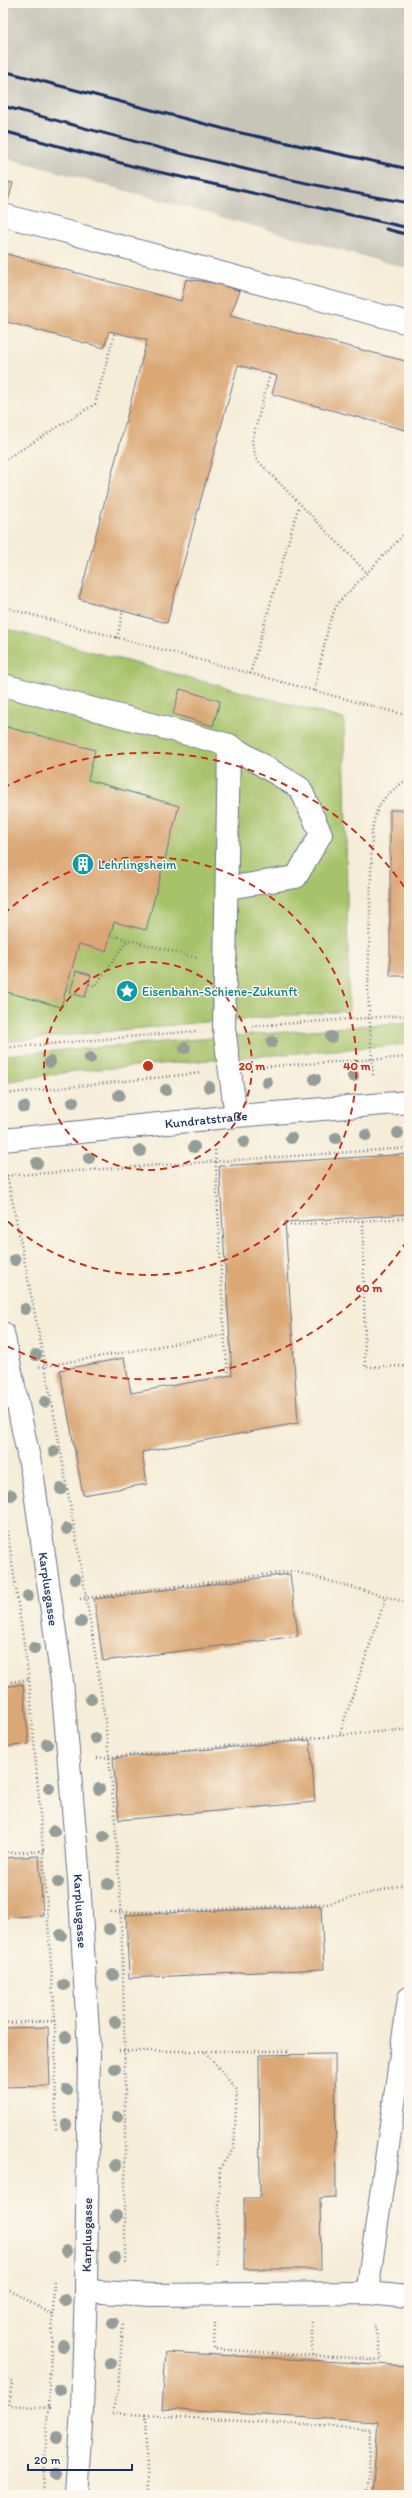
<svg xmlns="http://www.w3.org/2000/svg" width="412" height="2498" viewBox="0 0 412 2498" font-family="Itim,sans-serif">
<rect width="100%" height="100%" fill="#fbf7ec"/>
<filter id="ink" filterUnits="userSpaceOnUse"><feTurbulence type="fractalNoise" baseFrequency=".025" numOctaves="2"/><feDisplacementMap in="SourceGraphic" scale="8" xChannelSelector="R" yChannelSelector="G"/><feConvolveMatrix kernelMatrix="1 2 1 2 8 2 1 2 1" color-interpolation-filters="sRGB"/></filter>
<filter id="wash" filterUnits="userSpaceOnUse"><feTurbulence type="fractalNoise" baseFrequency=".012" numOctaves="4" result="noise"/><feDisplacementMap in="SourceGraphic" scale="16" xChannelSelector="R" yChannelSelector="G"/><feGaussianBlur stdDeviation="0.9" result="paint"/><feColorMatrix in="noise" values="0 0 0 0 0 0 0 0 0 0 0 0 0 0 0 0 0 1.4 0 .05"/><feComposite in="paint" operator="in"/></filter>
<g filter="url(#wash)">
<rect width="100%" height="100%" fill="#f5edd8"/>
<path fill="#c6c5b8" d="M3,3H409V269L3,157Z"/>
<path fill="#a7c36a" stroke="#617964" d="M3,628L344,719L349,1011L192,1023L3,1042Z
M409,1022V1044L75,1071L3,1082V1055Z"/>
<g id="blocks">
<path fill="#daa774" d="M3,181L13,183L7,205L3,203Z
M3,253L181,301L186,279L214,283L240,291L230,316L409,362V431L272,394L277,376L238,365L167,623L79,599L147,340L109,331L104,348L3,321Z
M180,689L220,701L213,726L173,714Z
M3,726L95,750L88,780L179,806L146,930L114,922L106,951L79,944L61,1007L3,991Z
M390,810H409V976H390Z
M76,971L91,975L85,997L70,993Z
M409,1154V1214L285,1222L298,1423L142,1452L147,1484L83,1495L60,1370L124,1358L131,1393L232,1375L219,1166Z
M3,1550L8,1575L3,1576Z
M290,1574L298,1636L103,1661L94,1599Z
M23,1684L29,1744L3,1747V1687Z
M310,1740L315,1802L119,1820L113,1758Z
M39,1856L43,1915L3,1918V1858Z
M321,1906L324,1969L129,1978L126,1915Z
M48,2027L50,2086L3,2087V2028Z
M335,2054L336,2197L320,2198L321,2269H244V2198H260L259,2055Z
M166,2352L409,2366V2495H372L378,2422L162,2409Z"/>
</g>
</g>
<g filter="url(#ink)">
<use href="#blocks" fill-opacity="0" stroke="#677289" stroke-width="1"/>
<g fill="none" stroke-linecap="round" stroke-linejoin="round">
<g stroke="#677289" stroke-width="24">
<g id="minor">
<path d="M3,215L409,323"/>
<path d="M3,685L229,745L300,788L321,834L296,877L227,888"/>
<path d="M229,745L224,1028L236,1116"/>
<path id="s1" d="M3,1140L236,1116L409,1102"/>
<path id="s2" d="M3,1333L33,1478L62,1681L79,1879L89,2050L86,2291L82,2410L76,2495"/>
<path d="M86,2291L151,2295L367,2293L409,2297"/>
<path d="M367,2293L409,1998"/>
</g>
</g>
<path stroke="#677289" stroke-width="2.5" stroke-dasharray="1 3" stroke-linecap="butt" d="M270,374L252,441L256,459L367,573
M3,461L95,404L115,332
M3,607L409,716
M117,638L123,611
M250,674L299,505
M314,691L329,624L337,604L409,529
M110,935L197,958
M89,984L95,986L128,940
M252,1026L409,1015
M3,1048L196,1031
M258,1067L409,1057
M373,1075L368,993L372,831C377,800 385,796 409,778
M3,1094L201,1073
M7,1175C31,1292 54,1410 74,1527C87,1603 101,1680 109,1757C127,1925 125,2095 125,2264
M3,1176L409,1148
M363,1221L365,1367L409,1366
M290,1225L409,1218
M224,1335L228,1372
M39,1367L224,1335L215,1148
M4,1507L29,1679L43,1851L55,2021L56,2132
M80,1599L293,1571L409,1603
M3,1683L29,1679
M339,1736L386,1597
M97,1758L409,1729
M3,1853L44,1851
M111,1912H155L327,1904L409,1883
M3,2023L56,2021
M119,2051H291
M205,2052L237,2090L234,2148L220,2168L217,2266
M3,2286L53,2315L48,2408H53
M53,2315L54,2279
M215,2323L214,2349L382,2360L374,2323
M312,2355V2322
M3,2379L12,2381L9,2405L48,2408L43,2495
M113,2409L118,2389L123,2323
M112,2413L145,2415L148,2495
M145,2415L371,2429L369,2476L366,2495"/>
<use href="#minor" stroke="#fff" stroke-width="22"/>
<path stroke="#1b2f5e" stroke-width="3" d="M3,71L232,131L409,169
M3,106C136,142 273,180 409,203
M3,131L132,166L409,228
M386,229L409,235"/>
</g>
<g fill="#949d97">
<circle cx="331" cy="1037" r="6"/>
<circle cx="272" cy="1042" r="6"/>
<circle cx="185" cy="1048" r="6"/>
<circle cx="90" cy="1058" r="6"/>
<circle cx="50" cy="1062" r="6"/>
<circle cx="353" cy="1076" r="6"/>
<circle cx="315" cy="1079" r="6"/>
<circle cx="267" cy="1082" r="6"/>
<circle cx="209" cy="1087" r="6"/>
<circle cx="166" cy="1090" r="6"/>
<circle cx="119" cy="1095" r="6"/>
<circle cx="73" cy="1102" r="6"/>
<circle cx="24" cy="1107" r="6"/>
<circle cx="398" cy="1133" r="6"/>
<circle cx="366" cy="1135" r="6"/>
<circle cx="291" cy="1138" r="6"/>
<circle cx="336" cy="1138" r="6"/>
<circle cx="244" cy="1142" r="6"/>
<circle cx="194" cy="1147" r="6"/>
<circle cx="140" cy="1151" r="6"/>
<circle cx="89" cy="1158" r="6"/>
<circle cx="37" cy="1163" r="6"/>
<circle cx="15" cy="1260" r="6"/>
<circle cx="25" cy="1309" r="6"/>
<circle cx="36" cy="1355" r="6"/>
<circle cx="45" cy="1402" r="6"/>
<circle cx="54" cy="1451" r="6"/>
<circle cx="61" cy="1489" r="6"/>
<circle cx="11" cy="1495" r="6"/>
<circle cx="67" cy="1529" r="6"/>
<circle cx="75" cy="1579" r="6"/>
<circle cx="28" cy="1596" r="6"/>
<circle cx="81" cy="1622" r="6"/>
<circle cx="34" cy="1648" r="6"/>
<circle cx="91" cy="1699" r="6"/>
<circle cx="95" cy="1738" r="6"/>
<circle cx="47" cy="1744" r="6"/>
<circle cx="49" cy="1788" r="6"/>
<circle cx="99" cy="1789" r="6"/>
<circle cx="54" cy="1831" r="6"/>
<circle cx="104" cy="1836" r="6"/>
<circle cx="58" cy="1882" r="6"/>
<circle cx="108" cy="1884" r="6"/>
<circle cx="109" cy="1929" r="6"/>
<circle cx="61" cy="1935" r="6"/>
<circle cx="113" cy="1975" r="6"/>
<circle cx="64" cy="1985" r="6"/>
<circle cx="115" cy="2022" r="6"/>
<circle cx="66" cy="2037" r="6"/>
<circle cx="115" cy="2069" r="6"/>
<circle cx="67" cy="2090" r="6"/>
<circle cx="117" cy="2117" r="6"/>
<circle cx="66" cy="2125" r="6"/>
<circle cx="116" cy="2165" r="6"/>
<circle cx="116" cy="2216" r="6"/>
<circle cx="66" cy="2251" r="6"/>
<circle cx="115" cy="2258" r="6"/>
<circle cx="65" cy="2300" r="6"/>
<circle cx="113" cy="2323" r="6"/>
<circle cx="63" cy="2346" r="6"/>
<circle cx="110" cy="2363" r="6"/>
<circle cx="60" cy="2390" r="6"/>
<circle cx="57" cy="2437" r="6"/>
<circle cx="55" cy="2475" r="6"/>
</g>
</g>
<g fill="none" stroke="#c8321e" stroke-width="2" stroke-dasharray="7 5">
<circle cx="148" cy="1066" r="104"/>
<path d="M4 914A209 209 0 1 1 4 1218"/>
<path d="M407 1241A313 313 0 0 1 3 1344M3 788A313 313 0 0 1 407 891"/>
</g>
<defs>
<g id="building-disc" transform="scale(1.15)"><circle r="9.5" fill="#0f9aa8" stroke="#fbf7ec"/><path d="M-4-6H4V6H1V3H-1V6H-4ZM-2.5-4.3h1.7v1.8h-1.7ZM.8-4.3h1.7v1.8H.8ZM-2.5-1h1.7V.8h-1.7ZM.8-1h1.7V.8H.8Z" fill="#fff"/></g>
<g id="sight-disc" transform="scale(1.15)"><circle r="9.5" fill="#0f9aa8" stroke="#fbf7ec"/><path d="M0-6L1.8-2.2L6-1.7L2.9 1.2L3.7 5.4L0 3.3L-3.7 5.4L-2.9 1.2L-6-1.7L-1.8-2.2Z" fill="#fff"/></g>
</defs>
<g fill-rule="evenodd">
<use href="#building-disc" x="83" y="864"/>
<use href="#sight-disc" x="127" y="991"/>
</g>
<g text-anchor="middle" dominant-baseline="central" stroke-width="3" stroke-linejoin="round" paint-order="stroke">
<g font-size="13" fill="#0d838f" stroke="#fbf7ec" text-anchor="start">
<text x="98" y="864">Lehrlingsheim</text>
<text x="142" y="991">Eisenbahn-Schiene-Zukunft</text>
</g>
<g font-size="13" fill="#1b2f5e" stroke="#fbf7ec">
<text stroke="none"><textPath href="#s1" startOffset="204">Kundratstraße</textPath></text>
<text stroke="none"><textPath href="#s2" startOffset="260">Karplusgasse</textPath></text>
<text stroke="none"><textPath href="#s2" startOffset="584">Karplusgasse</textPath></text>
<text transform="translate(87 2235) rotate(-89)">Karplusgasse</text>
</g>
</g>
<circle cx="148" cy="1066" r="6" fill="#c8321e" stroke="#fbf7ec" stroke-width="2"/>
<g font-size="12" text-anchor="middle" font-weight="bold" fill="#c8321e" stroke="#fbf7ec" stroke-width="3" stroke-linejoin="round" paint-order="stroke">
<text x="252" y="1070">20 m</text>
<text x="357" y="1070">40 m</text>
<text x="369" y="1292">60 m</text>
</g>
<rect width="412" height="2498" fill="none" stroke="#fbf7ec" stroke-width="16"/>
<path d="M28 2464v6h104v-6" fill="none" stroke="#1b2f5e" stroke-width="2"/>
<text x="34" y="2464" font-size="12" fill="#1b2f5e" stroke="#fbf7ec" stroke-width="3" paint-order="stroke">20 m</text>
</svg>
